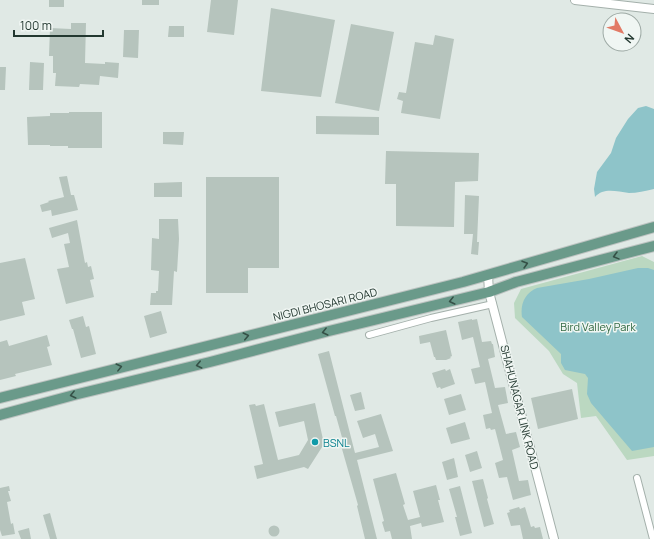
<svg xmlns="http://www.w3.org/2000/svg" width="654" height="539" viewBox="0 0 654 539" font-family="Manrope,sans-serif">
<rect width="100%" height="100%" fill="#e0e9e5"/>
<path fill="#bbd8c1" d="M642,256L654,262V456L627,460L596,416L581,418L577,383L563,374L549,351L515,318L514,303L521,289Z"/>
<path fill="#8ec4c9" d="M646,106L654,109V189C645,191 637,193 629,193C617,192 604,187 595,197L594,189L597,172L611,153L616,138L628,119L638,108Z
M638,268H648L654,270V447L632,451L591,403L587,394L588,378L585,374L565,370L561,363V354L522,317C520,304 525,293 537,288L589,279Z"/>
<path fill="#b6c4bd" d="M49,0H64V7H49Z
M142,0H159V5H142Z
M211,0H238L234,35L207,32Z
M271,8L335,20L321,97L261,91Z
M71,23H86L85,63L105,64V62L119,63L118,78L100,76L99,85L80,84L79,87L55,86L56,73H53V56H49L50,28L71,29Z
M351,24L394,32L379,111L335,103Z
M169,26H184V37H168Z
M124,30H139L138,58L123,57Z
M435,35L454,39L440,119L401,113L403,101L397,99L399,92L406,93L415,42L433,45Z
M30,62L44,63L43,90H29Z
M0,67H6L5,90H0Z
M69,112H102V148H68V146H50V145H28L27,117L50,116V113H69Z
M316,116L379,117V135L316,134Z
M163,132H184L183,145L163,144Z
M386,151L479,153L478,181L455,182L454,227L396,226V184H385Z
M67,176L71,195H74L78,210L52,216L51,210L42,212L40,205L49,202L48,201L64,197L59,177Z
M206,177H279V268H248V293H206Z
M182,182V197H154V183Z
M465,195L479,196L477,242H479L478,255L471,254L473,234H464Z
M159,219H178L179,239L177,272L174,271L172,305H150L151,293H156V291H158L159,271L151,270L152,238L159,239Z
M77,220L85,263L87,262L88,267L91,266L94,279L90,280L94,297L66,304L57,269L69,267L64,244L70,243L68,233L52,238L49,228Z
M25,258L35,299L22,302L25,315L0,321V263Z
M161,311L167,333L150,338L144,316Z
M83,316L86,327L89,326L96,354L81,358L73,329H72L69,320Z
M472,319V320L477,319L482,342L491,341L492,344H493L495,357L488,359L495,388L505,387L508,403L498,405L506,434L516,432L520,447L512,450L519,481L528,480L531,495L527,496L513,500L507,477L499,478L495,463L503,460L495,429L491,430L490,428L486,429L483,415L492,413L485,382L475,384L471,369L480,367L473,337L462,340L458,322Z
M446,330L452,356L450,357L451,358L446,360H436L435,357H434L430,342L420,344L419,336Z
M47,335L50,346L47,347L52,365L15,374L16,376L0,380V342L7,340L9,346Z
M329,351L355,453L379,447L375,434L363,438L357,421L381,414L393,451L357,460L377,539H365L357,506L358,505L340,442L343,441L336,416H335L318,354Z
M445,369L446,371L450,369L455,384L441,389L440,387L437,388L432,373Z
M572,389L578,419L538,429L531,398Z
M361,392L365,409L355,411L350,395Z
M461,394L466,410L449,415L444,399Z
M315,403L324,444L308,469L304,467L257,479L254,466L263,464L249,405L255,404L256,406L264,404L278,460L299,455L308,440L304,421L279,427L275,412Z
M465,422L470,439L451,444L446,428Z
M477,451L482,468L470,472L465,455Z
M454,458L458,477L447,480L442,462Z
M396,473L405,504L403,505L408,520L420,517L413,491L436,485L440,500H438L444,522L422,527L421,523L410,526L412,539H392L390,531L385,532L382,522L384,521L373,479Z
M483,479L488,498L487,499L494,524L484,527L472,481Z
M9,486L10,491H8L11,501L7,502L11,524L13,523L15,534L2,536L0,530V488Z
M460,486L472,533L460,536L455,517H457L449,489Z
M519,507L520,509L525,507L531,527L534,526L535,528L540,527L543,539H523L520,525L511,526L507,513L510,512L509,510Z
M50,513L57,539H50L43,515Z
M268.5 531a5.5 5.5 0 1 1 11 0a5.5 5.5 0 1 1-11 0Z
M29,528L31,539H21L18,531Z"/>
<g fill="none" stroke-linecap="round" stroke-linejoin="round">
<g stroke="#a4b0ab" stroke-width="8">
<path id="minor" d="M369,335L431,318L493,304
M637,478L653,539"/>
</g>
<g stroke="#a4b0ab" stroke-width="10">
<path id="tertiary" d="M575,0L654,9
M488,275L489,292L554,539"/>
</g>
<g stroke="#bdc3c1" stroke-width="12">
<path id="primary" d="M0,398L463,282L654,227
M0,415L74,395L210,362L329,331L489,292L516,282L654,246"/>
</g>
<use href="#minor" stroke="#fff" stroke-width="6"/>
<use href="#tertiary" stroke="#fff" stroke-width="8"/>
<use href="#primary" stroke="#6a9a8a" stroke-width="10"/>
</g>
<defs><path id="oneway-chevron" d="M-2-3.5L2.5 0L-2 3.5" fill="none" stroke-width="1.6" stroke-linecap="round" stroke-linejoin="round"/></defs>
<g stroke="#355046">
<use href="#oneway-chevron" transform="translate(616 256) rotate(165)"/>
<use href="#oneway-chevron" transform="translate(525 264) rotate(-16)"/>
<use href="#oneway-chevron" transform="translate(452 301) rotate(166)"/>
<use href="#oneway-chevron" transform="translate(325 332) rotate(166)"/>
<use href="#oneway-chevron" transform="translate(246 336) rotate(-13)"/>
<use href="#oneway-chevron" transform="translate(199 365) rotate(167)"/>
<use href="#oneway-chevron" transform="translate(119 367) rotate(-14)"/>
<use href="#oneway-chevron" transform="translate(73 395) rotate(166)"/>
</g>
<circle fill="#0f9aa8" stroke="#f0f6f3" stroke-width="1.5" cx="315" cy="442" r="4"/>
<g text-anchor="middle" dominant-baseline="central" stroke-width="3" stroke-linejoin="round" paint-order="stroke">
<g font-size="11" fill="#233830" stroke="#f0f6f3">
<text transform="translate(325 304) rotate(-14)">NIGDI BHOSARI ROAD</text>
<text transform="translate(520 407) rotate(76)">SHAHUNAGAR LINK ROAD</text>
</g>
<g font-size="11" fill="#326a43" stroke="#f0f6f3">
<text x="598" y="326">Bird Valley Park</text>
</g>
<g font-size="11" fill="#0d838f" stroke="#f0f6f3" text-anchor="start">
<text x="323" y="442">BSNL</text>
</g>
</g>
<g transform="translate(622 32) rotate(131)"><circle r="19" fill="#f0f6f3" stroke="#9eaaa5"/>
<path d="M0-3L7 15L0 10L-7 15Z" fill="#e27a66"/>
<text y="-6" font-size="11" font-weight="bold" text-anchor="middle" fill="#233830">N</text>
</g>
<path d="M14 30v6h89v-6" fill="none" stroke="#233830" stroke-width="2"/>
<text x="20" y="30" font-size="12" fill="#233830" stroke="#f0f6f3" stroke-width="3" paint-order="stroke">100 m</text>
</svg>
